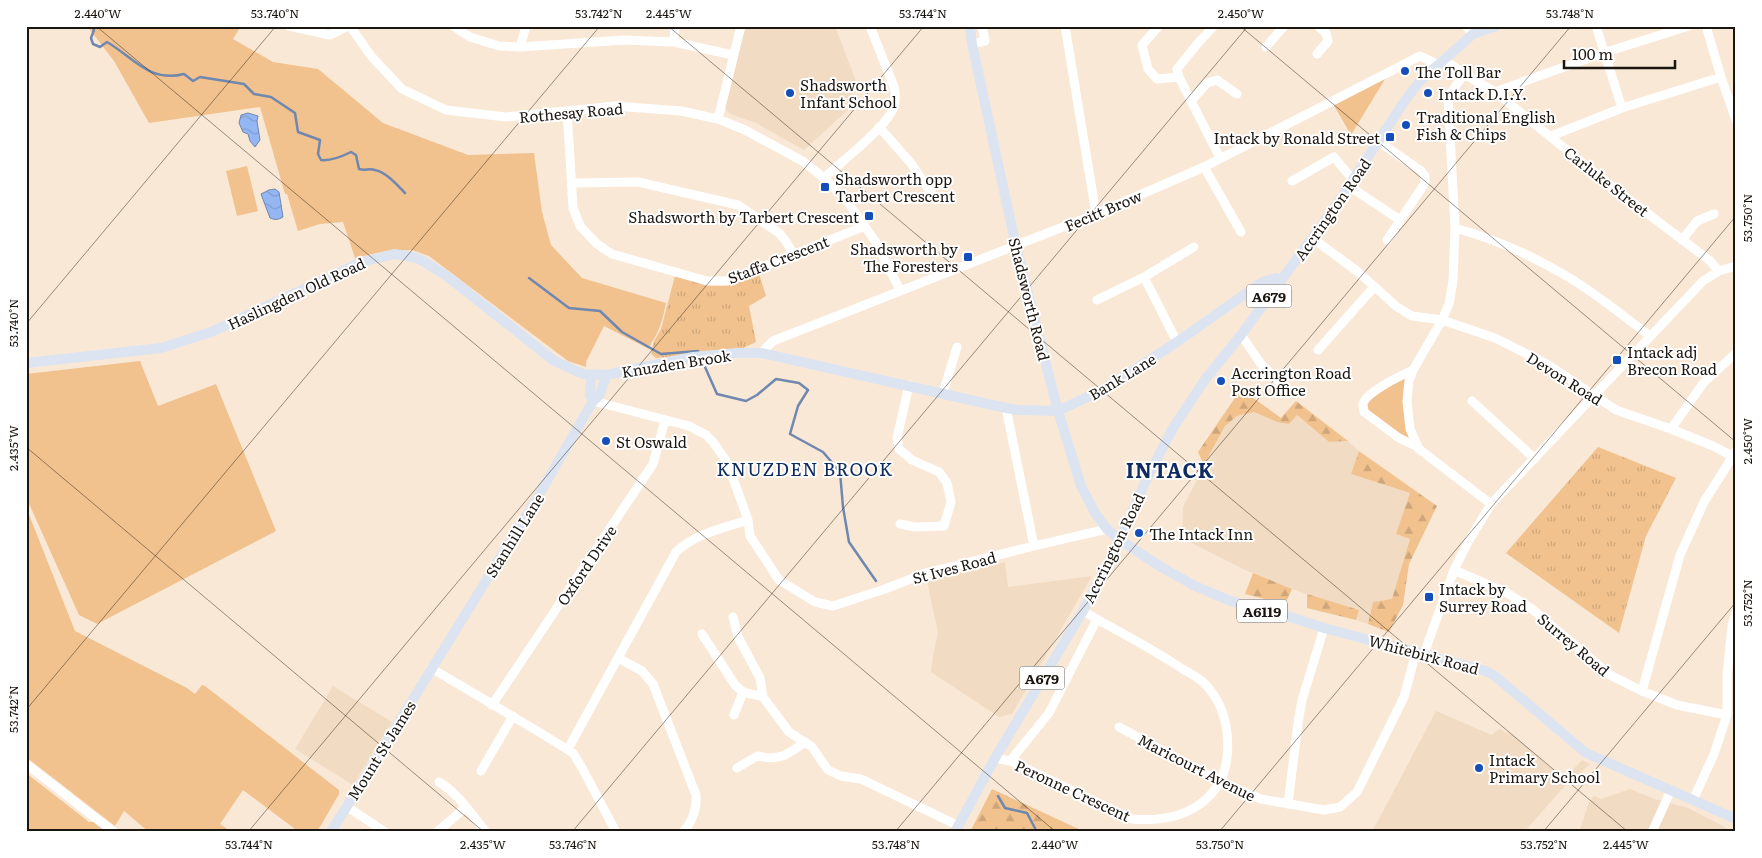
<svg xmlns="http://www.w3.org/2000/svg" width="1762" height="858" viewBox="0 0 1762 858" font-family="Literata,serif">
<defs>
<pattern id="forest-firs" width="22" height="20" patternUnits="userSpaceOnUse" patternTransform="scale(1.25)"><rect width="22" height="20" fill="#f1c28e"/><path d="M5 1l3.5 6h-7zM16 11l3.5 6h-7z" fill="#cea679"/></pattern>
<pattern id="park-tufts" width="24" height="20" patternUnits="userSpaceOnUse" patternTransform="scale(1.25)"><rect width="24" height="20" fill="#f1c28e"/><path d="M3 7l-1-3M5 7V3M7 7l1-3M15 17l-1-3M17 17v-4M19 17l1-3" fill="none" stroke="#cea679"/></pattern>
<pattern id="water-waves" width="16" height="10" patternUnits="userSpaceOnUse" patternTransform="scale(1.25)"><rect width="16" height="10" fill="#94b7f4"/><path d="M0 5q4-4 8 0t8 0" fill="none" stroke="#7f9dd0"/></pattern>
</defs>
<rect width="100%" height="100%" fill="#f9e8d6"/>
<path fill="#f2dbc3" d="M745,26H835L856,81L848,110L804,150L756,123L730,114L726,110L725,106Z
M1254,412L1277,422L1297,415L1329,442L1348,441L1359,451L1351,474L1410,493L1397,534L1410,539L1392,600L1373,602L1368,624L1356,620L1358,610L1323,600L1292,589L1243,569L1182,538L1183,507L1225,426L1237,416Z
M1005,562L1008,587L1092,576L1012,714L999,717L931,672L933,655L938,633L927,581Z
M333,686L392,722L353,785L295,749Z
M1436,711L1492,735L1499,729L1514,736L1564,779L1582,760L1590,764L1564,787L1524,832H1372Z
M1630,789L1652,798L1688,808L1723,826L1732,832H1579L1589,802L1594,796L1601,799Z"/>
<path fill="#f1c28e" d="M87,26H241L233,39L273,62L318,69L383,123L468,155L534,153L542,212L551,245L582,278L666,303C664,313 662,322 658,331C655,338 651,342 649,349L604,326L586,362V367L568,361L429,256L412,250L386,251L355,258L343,222L320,224L298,231L287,194H285L260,107L149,123L114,61Z
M1390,71L1351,135L1332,102Z
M247,166L258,211L237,216L226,171Z
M140,361L158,406L216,384L276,531L97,624L79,615L26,497V374Z
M1413,370L1407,401L1418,447L1364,412L1366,399Z
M26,507L75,631L187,688L195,694L202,685L205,686L339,790V794L317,832H299L243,790L220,824L232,832H149L124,811L115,826L26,757Z
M26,773L89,822H95L109,832H26Z"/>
<path fill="url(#forest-firs)" d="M1241,389L1281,418L1296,401L1348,441L1329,442L1297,415L1289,424L1277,422L1254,412L1237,416L1225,426L1204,465L1198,452Z
M1359,451L1437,506L1409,564L1403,605L1389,632L1368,624L1373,602L1392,599L1410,539L1396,534L1410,493L1351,474Z
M1253,573L1292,589L1285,604L1245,594Z
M1307,594L1359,610L1356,620L1307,608Z
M992,789L1085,832H970Z"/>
<path fill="url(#park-tufts)" d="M759,274L766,296L749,306L756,342L741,349L656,358L651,354L654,341L661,329L675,276C713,286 721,292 759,274Z
M1598,447L1676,478L1646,536L1619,633L1506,553Z"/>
<path fill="url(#water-waves)" stroke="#7087b0" d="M248,113L258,116L257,121L260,140L255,147L250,141L248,134L243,132L239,123L241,115Z
M275,189L279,192L283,217C278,220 275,220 270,218L261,194L269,190Z"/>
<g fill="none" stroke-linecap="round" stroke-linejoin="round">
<path stroke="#7087b0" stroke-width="2.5" d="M92,26L94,30L91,38L93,44L100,47L107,42C133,57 149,83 184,74L193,81L200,77L244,84L254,94L271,97L295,113L298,132L320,140L318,154L321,160C330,161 343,156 351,152L356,155L359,169C365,171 369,168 375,170C386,172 397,185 405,193
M529,278L569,308L600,311L622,332L661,354L698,351
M705,367L717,394L746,401L757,395L776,379L799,383L808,390L798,406L790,434L823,452L840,472L843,507L849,542L876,581
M998,796L1005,808L1027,813L1037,832"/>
<path stroke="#fff" stroke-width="9" d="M289,26L330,35L348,26
M350,26L371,56L402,89L446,110L506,117L615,106L681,111L718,119L745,130L804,162L824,178L847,201L875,241L900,290
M453,26L470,37L499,46L520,47L624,40L674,42L733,55
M1065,26L1096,214
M1159,26L1142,45L1148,69L1157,79L1179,77L1220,158
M1466,26L1473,34
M1596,26L1622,108
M1706,26L1721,77L1736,120
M674,42L675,26
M972,44L985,41L982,26
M520,47L526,26
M1266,47L1284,26
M1317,54L1328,41L1326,33L1318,26
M1444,59L1464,74L1495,92L1610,185L1709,260L1719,271
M1464,74L1448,97L1455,228L1453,281L1449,304L1442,320L1413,370L1409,381L1407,401L1410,429L1419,449L1491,504
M1179,77L1177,69L1198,43L1214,26
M1495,92L1603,53L1689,26
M1192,100L1207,83L1217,80L1237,94
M567,111L573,208L580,226L597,244L612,254L707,281H727L865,226
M718,119L741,26
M879,127L910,162L936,200
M1551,136L1622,108L1721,77
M1378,141L1421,171L1425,176V183L1387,240
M1204,167L1241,232
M824,178C840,163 885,128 893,109C896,102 896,95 894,87L870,26
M1292,181L1334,157L1353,180
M572,183L638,182L738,205L779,233L785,240L794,255
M1349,186L1400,220
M1455,228C1495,239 1533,256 1568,277C1597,294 1623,316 1650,336
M1312,238L1357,271L1397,307L1412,316L1442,320L1495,338L1547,364L1616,410L1671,429L1713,446L1732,456
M1682,240L1697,221L1714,214
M1144,277L1177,342
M1097,300L1144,277L1194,247
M1241,335L1261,364L1290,392
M1318,350L1374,287
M761,353L773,341L1096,214L1204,167L1420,56L1437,64
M1413,370C1402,375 1366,392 1363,404C1363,407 1364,409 1364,412L1399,438L1418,447
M943,393L957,347
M593,401L689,426L706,435L713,442L725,459L730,470L748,520L750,536L779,580L815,602L833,606L885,589L926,573L1034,546L1107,529
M1472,401L1535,459
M1006,408L1034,546
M1671,429L1704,382L1736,353
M900,524L915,527L944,526L951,502L947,483L939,472L912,460L899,449L897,438L909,385
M1454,570L1507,593L1532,609L1610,675L1642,691L1677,705L1727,715
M733,617L738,637L760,678L763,697L789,732L812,747L828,770L841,776L861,779L957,825
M702,634L735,685L743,692L763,697
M1424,654L1454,570L1468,542L1491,504L1703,281L1719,271L1736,266
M618,658L642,671L653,684L696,795C697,810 693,821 683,832
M431,668L539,732L573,753L581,766L616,832
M1642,691L1680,555L1704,502L1736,451
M492,705L653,464L665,420
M734,715L743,692
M1119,727L1221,782L1261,799L1324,810L1340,807L1357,792L1404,697L1416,652
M568,749L676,552C695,534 723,528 748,520
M995,758L1010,761L1132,819C1190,824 1234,795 1227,733C1225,715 1219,699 1206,685C1200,678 1189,673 1181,668C1150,647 1115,630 1083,611
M1010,761L1049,713L1097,619
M26,764C56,786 84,810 114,832
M737,768L757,756C780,761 787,755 805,742
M481,771L513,716
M439,782C458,793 472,815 486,832
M1693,800L1714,754L1727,715V675L1732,626L1736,612
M1288,804L1298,723L1302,700L1324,628
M346,806L385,832
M437,832L466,807
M1652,832L1671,790"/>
<path stroke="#dce4f2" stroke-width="10" d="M970,26L972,44L1016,246L1058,411L1081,486L1095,513L1107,529L1120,540L1161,567L1195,586L1228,600L1263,611L1290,617L1324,628L1486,671L1495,676L1586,753L1736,819
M26,363L161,348L211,332L362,262L394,254L413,257L421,260L447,276L554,361L583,374L606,375L693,357L737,353H761L1006,408L1019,410L1058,411L1106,388L1177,342L1262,282L1276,278L1281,280
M591,376L590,395L593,401
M331,832L536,500L593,401L598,397L601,392L606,375
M955,832L995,758L1083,611L1120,540L1148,476L1173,428L1204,381L1241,335L1337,204L1406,99L1420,81L1473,34L1496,26"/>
</g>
<path fill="none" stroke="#1c1610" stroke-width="1" stroke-opacity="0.45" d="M96,26L1056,832M668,26L1628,832M1240,26L1736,442M26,324L276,26M26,447L484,832M26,710L600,26M248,832L924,26M572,832L1248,26M895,832L1571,26M1219,832L1736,216M1543,832L1736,602"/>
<g fill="#134eba" stroke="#fff" stroke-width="2">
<circle cx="1405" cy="71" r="5"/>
<circle cx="790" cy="93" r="5"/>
<circle cx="1428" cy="93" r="5"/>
<circle cx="1406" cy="125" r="5"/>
<rect x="1385" y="132" width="10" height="10" rx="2.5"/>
<rect x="820" y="182" width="10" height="10" rx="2.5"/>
<rect x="864" y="211" width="10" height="10" rx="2.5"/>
<rect x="963" y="252" width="10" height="10" rx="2.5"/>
<rect x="1612" y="355" width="10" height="10" rx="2.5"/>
<circle cx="1221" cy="381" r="5"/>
<circle cx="606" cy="441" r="5"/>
<circle cx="1139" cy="533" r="5"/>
<rect x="1424" y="592" width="10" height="10" rx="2.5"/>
<circle cx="1479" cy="768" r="5"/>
</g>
<g text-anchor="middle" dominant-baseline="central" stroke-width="4" stroke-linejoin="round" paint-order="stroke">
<g fill="#fff" stroke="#605c58" stroke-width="1">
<rect x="1246.5" y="284.5" width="45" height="23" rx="4"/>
<rect x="1237" y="599.5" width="50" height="23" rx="4"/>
<rect x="1019.5" y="666.5" width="45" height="23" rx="4"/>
</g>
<g font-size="14" font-weight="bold" fill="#1c1610">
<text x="1269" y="296">A679</text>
<text x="1262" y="611">A6119</text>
<text x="1042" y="678">A679</text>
</g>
<g font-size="15" fill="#1c1610" stroke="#fff" text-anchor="start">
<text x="1415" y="71">The Toll Bar</text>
<text x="800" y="84">Shadsworth<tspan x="800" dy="17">Infant School</tspan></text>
<text x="1438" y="93">Intack D.I.Y.</text>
<text x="1416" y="116">Traditional English<tspan x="1416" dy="17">Fish &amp; Chips</tspan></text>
<text x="1380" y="137" text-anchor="end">Intack by Ronald Street</text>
<text x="835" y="178">Shadsworth opp<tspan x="835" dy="17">Tarbert Crescent</tspan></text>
<text x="859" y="216" text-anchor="end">Shadsworth by Tarbert Crescent</text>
<text x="958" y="248" text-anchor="end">Shadsworth by<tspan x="958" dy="17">The Foresters</tspan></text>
<text x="1627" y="351">Intack adj<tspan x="1627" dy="17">Brecon Road</tspan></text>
<text x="1231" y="372">Accrington Road<tspan x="1231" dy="17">Post Office</tspan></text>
<text x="616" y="441">St Oswald</text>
<text x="1149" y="533">The Intack Inn</text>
<text x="1439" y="588">Intack by<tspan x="1439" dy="17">Surrey Road</tspan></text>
<text x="1489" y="759">Intack<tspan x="1489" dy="17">Primary School</tspan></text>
</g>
<g font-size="15" fill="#1c1610" stroke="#fff">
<text transform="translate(571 112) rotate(-5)">Rothesay Road</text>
<text transform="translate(1607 181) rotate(38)">Carluke Street</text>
<text transform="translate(1332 209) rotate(-55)">Accrington Road</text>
<text transform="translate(1103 210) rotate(-23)">Fecitt Brow</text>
<text transform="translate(778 259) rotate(-21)">Staffa Crescent</text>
<text transform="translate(296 293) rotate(-25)">Haslingden Old Road</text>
<text transform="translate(1030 299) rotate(76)">Shadsworth Road</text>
<text transform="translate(676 363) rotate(-9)">Knuzden Brook</text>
<text transform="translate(1122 376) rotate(-31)">Bank Lane</text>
<text transform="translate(1565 378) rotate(32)">Devon Road</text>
<text transform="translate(514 535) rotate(-58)">Stanhill Lane</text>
<text transform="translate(1113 548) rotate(-64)">Accrington Road</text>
<text transform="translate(586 565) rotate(-56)">Oxford Drive</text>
<text transform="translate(954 567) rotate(-15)">St Ives Road</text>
<text transform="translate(1574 644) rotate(40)">Surrey Road</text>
<text transform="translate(1424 654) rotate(15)">Whitebirk Road</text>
<text transform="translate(381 750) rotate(-58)">Mount St James</text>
<text transform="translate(1197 767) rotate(27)">Maricourt Avenue</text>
<text transform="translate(1073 790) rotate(25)">Peronne Crescent</text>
</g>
<g font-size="18" letter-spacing="1" fill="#0f2b60" stroke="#fff">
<text x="805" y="468">KNUZDEN BROOK</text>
</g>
<g font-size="20" font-weight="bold" letter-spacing="1" fill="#0f2b60" stroke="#fff">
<text x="1170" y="469">INTACK</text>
</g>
</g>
<rect width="1762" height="858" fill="none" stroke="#ffffff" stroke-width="55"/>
<path d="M1564 60v8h111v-8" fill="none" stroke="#1c1610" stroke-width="2.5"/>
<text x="1572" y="60" font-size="15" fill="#1c1610" stroke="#ffffff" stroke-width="4" paint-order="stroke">100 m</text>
<rect x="28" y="28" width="1706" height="802" fill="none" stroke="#1c1610" stroke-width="2"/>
<g font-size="12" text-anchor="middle" fill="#1c1610">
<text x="98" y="18">2.440°W</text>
<text x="275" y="18">53.740°N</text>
<text x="599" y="18">53.742°N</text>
<text x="669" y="18">2.445°W</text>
<text x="923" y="18">53.744°N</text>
<text x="1241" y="18">2.450°W</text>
<text x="1570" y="18">53.748°N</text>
<text transform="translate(1748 218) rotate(-90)" y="4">53.750°N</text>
<text transform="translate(14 323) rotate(-90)" y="4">53.740°N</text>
<text transform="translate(1748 441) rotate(-90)" y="4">2.450°W</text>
<text transform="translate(14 448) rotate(-90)" y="4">2.435°W</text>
<text transform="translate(1748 603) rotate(-90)" y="4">53.752°N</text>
<text transform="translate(14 709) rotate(-90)" y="4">53.742°N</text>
<text x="249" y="849">53.744°N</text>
<text x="483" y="849">2.435°W</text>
<text x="573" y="849">53.746°N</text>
<text x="896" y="849">53.748°N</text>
<text x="1055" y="849">2.440°W</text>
<text x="1220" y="849">53.750°N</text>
<text x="1544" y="849">53.752°N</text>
<text x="1626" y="849">2.445°W</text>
</g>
</svg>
